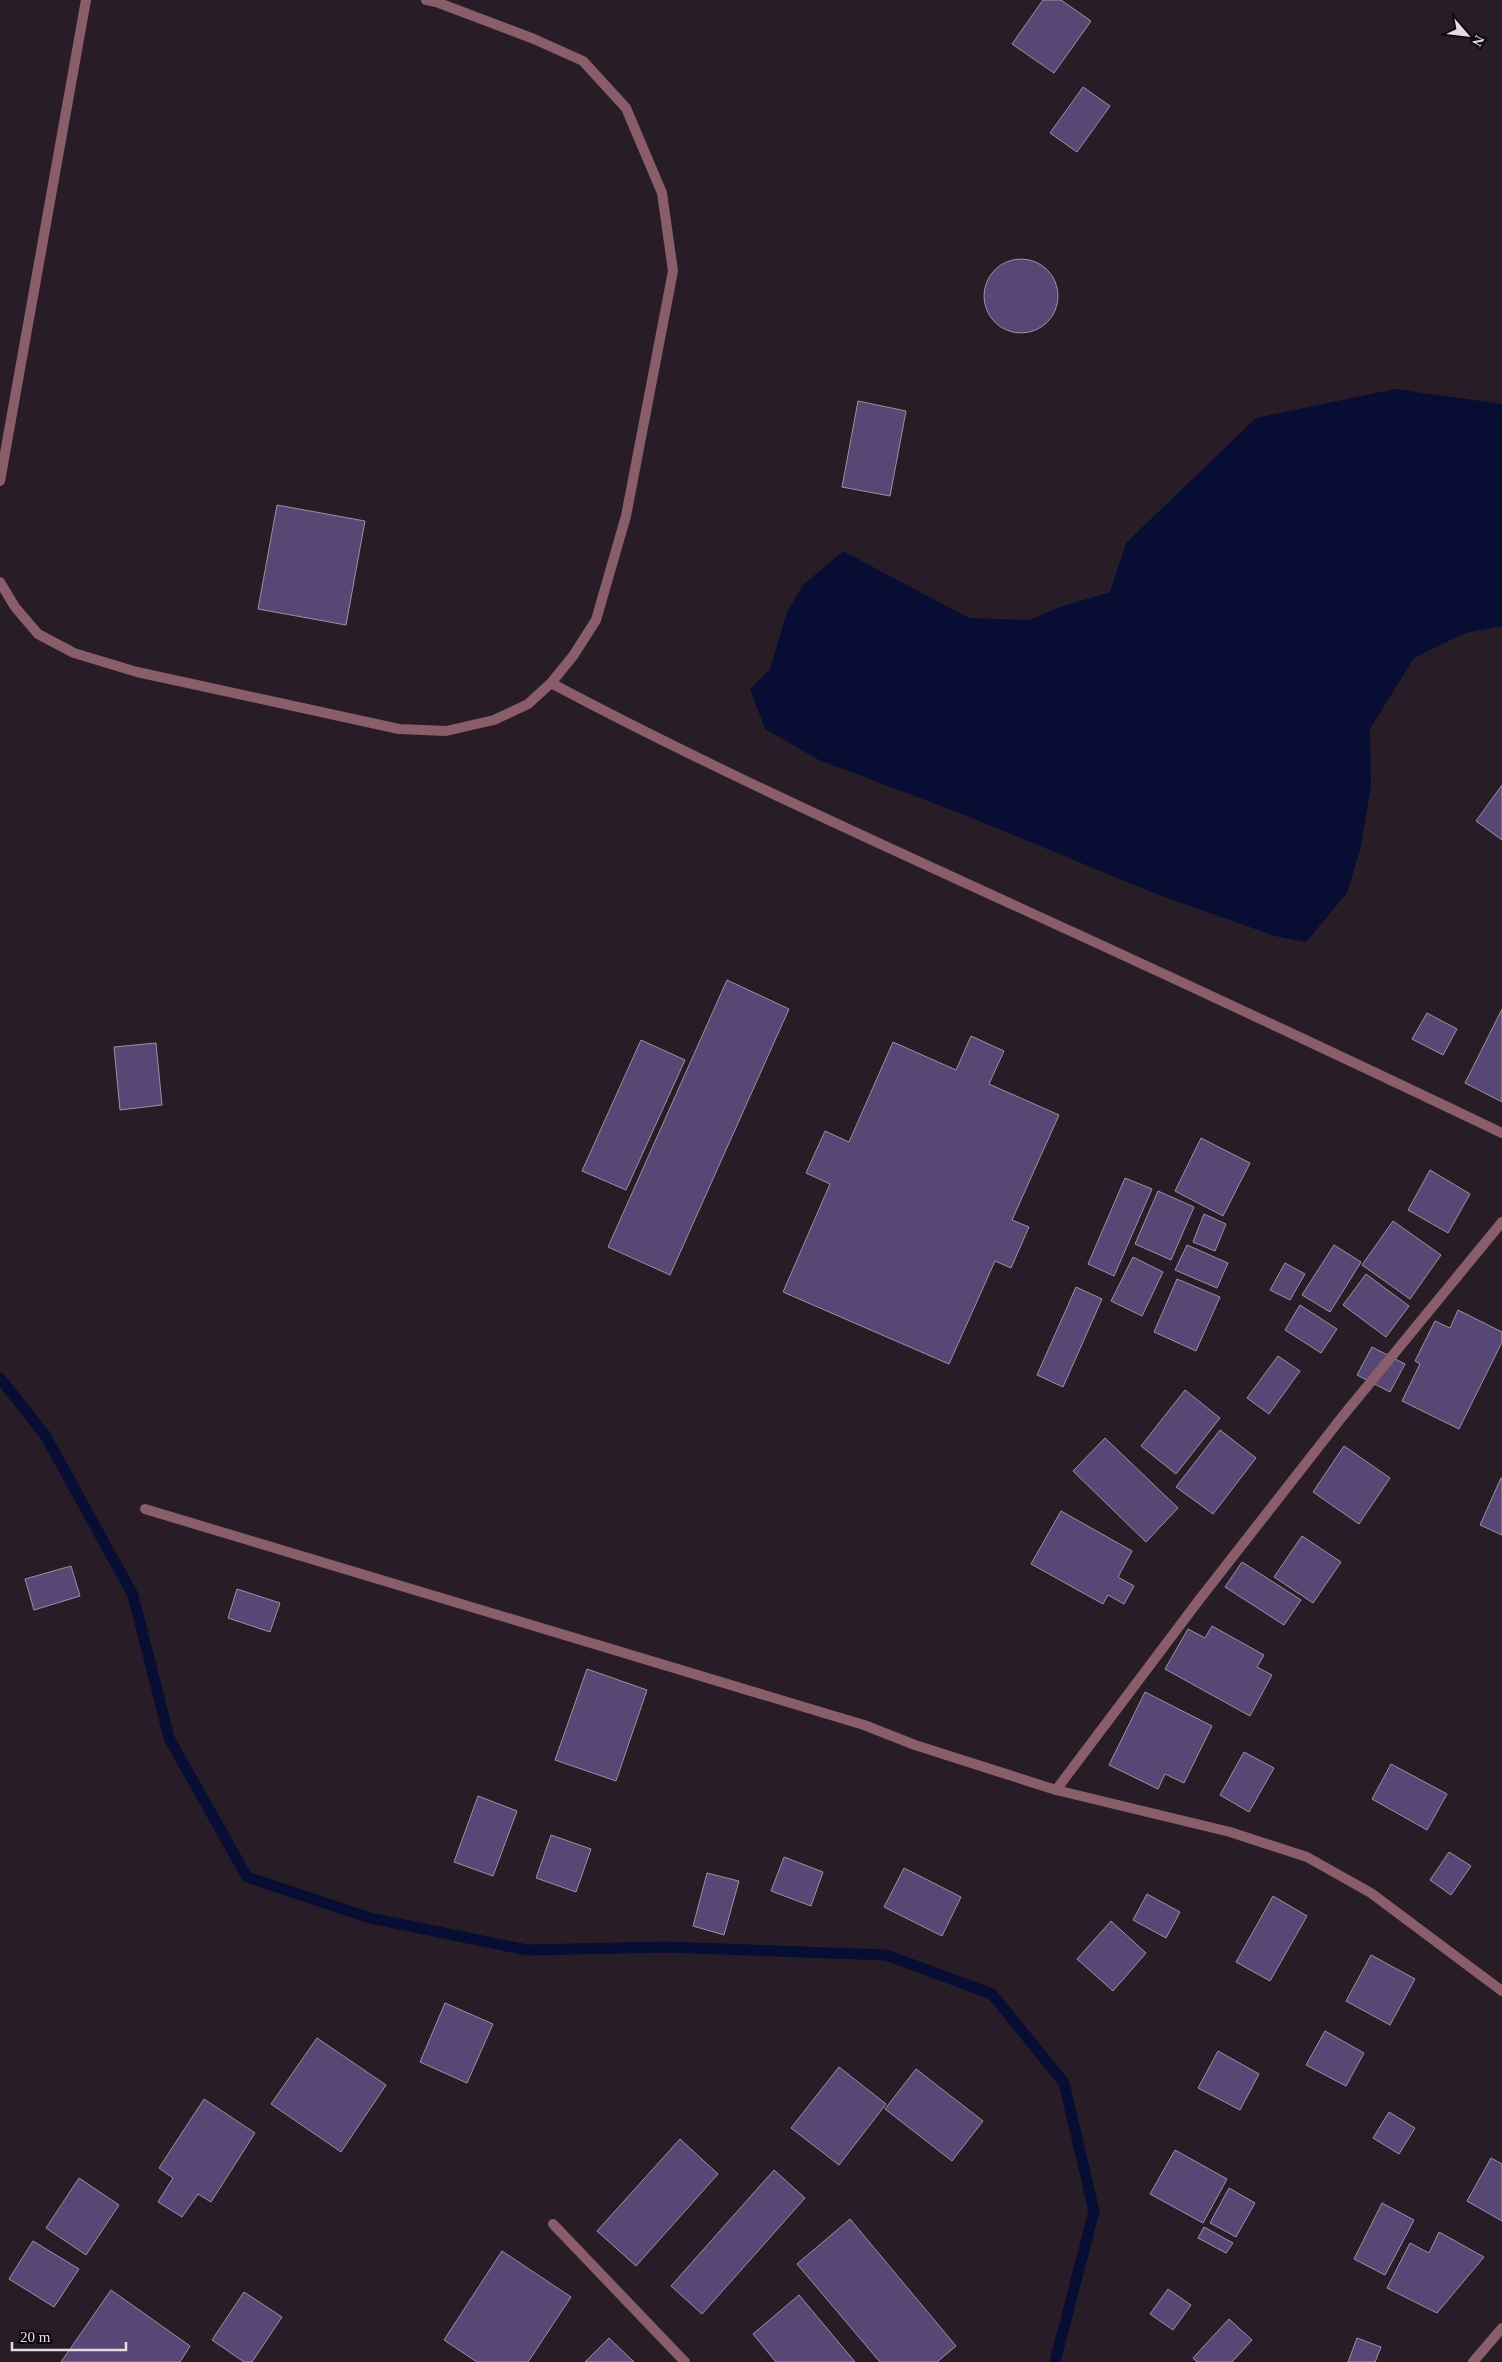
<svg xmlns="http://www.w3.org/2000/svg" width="1502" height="2362" viewBox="0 0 1502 2362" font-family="'Times New Roman',serif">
<rect width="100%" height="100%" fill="#281d27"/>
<path fill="#080d34" d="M1395,389L1502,404V626L1465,633L1414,658L1370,729L1371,787L1360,850L1347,893L1306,942L1275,936L1156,894L965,815L819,760L765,729L750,689L770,669L787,612L803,585L843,551L969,618L1029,620L1060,607L1110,592L1126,543L1256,418Z"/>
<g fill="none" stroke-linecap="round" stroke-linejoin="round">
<path stroke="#080d34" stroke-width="11" d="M0,1378L45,1435L133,1595L169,1738L247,1877L370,1918L527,1950L666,1947L886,1955L992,1994L1064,2083L1094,2211L1055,2362"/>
</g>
<path fill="#584674" stroke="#9893a3" d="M1043,0H1061L1091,21L1054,73L1012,44Z
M1083,87L1110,106L1077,152L1050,133Z
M984 296a37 37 0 1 1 74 0a37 37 0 1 1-74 0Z
M858,401L906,411L890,496L842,487Z
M277,505L365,521L346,625L258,609Z
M1502,785V840L1476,821Z
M727,980L789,1009L670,1275L608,1247Z
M1502,1009V1102L1465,1083Z
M1427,1013L1457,1029L1443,1055L1412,1039Z
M971,1036L1004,1051L989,1084L1059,1115L1012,1220L1029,1227L1011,1268L995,1261L949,1364L783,1292L830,1184L806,1173L825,1131L849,1142L893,1042L956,1070Z
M641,1040L685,1060L626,1190L582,1171Z
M156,1043L162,1105L120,1110L114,1047Z
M1201,1138L1250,1163L1223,1216L1175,1191Z
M1430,1170L1470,1194L1448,1233L1408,1210Z
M1125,1178L1152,1189L1114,1276L1088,1264Z
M1158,1191L1194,1207L1171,1260L1135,1244Z
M1204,1214L1226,1224L1215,1251L1193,1242Z
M1393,1221L1441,1255L1410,1299L1362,1265Z
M1187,1245L1228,1263L1217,1288L1175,1270Z
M1334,1245L1361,1262L1330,1312L1302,1295Z
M1133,1257L1163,1272L1142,1316L1111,1301Z
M1285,1263L1305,1274L1290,1300L1270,1290Z
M1366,1274L1409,1306L1386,1337L1343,1305Z
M1177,1279L1220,1297L1196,1351L1154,1332Z
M1076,1287L1102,1299L1063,1387L1037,1375Z
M1300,1305L1337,1329L1321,1353L1285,1330Z
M1458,1310L1502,1332V1342L1459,1429L1402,1401L1420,1364L1415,1361L1435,1321L1450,1328Z
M1372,1347L1405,1364L1390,1392L1357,1375Z
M1278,1356L1300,1371L1269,1414L1247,1398Z
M1185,1390L1220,1418L1176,1474L1141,1446Z
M1220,1430L1256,1458L1213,1514L1176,1487Z
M1105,1438L1178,1508L1146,1542L1073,1471Z
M1344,1446L1390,1478L1359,1524L1313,1492Z
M1501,1478H1502V1535L1480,1525Z
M1061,1511L1132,1551L1118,1577L1134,1586L1124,1604L1108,1595L1103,1604L1031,1564Z
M1302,1536L1341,1562L1313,1603L1274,1577Z
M1242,1562L1301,1600L1284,1625L1225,1587Z
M71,1566L80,1596L34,1610L25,1579Z
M237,1589L280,1603L270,1632L228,1618Z
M1212,1626L1264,1655L1257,1667L1272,1675L1250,1716L1165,1669L1188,1629L1205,1638Z
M587,1669L647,1690L616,1781L555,1760Z
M1145,1692L1212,1726L1184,1783L1165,1774L1158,1789L1109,1765Z
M1244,1752L1274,1768L1249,1812L1220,1795Z
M1391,1764L1447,1794L1427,1830L1372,1799Z
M478,1796L517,1811L493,1876L454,1862Z
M551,1835L591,1849L576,1892L536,1878Z
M1449,1852L1471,1866L1451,1895L1430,1880Z
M784,1857L823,1872L811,1906L771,1891Z
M904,1868L961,1897L942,1936L884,1907Z
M707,1873L739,1881L724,1935L693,1926Z
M1147,1894L1180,1912L1166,1938L1133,1920Z
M1273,1896L1307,1916L1270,1981L1236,1962Z
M1111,1921L1146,1953L1113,1991L1077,1959Z
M1371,1955L1415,1979L1390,2025L1346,2001Z
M445,2003L493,2024L467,2083L420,2062Z
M1325,2031L1364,2053L1346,2086L1306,2065Z
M317,2038L386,2085L341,2152L271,2104Z
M1218,2051L1259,2074L1240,2110L1198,2088Z
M839,2067L886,2104L839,2165L791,2128Z
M916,2069L983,2121L952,2161L885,2109Z
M204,2099L255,2133L211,2202L198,2194L182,2217L158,2202L173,2178L159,2168Z
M1389,2112L1415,2128L1399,2154L1373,2138Z
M680,2139L718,2174L636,2266L597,2231Z
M1175,2150L1227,2179L1203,2223L1150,2194Z
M1491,2158L1502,2164V2221L1467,2201Z
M774,2170L805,2198L702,2314L671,2286Z
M79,2178L119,2205L86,2255L46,2228Z
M1229,2188L1255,2203L1236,2237L1210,2223Z
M1382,2203L1414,2220L1385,2275L1354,2259Z
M850,2219L956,2346L937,2362H880L797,2264Z
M1204,2227L1233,2243L1226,2253L1198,2238Z
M1439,2232L1484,2257L1437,2313L1387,2288L1410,2243L1429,2253Z
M33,2241L79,2269L54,2307L9,2279Z
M502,2251L571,2297L528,2362H477L444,2340Z
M1168,2289L1191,2305L1173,2330L1150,2314Z
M111,2290L190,2346L180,2362H61Z
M244,2292L282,2317L252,2362H244L212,2340Z
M799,2295L855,2362H776L753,2334Z
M1229,2319L1252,2340L1232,2362H1197L1193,2358Z
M609,2338L634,2362H585Z
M1357,2338L1381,2347L1375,2362H1348Z"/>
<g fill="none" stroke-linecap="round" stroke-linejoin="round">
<path stroke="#8a5d6a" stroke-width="10" d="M0,481L86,0
M0,582L15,607L38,634L74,653L137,672L399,729L446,731L494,720L528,704L551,683L573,656L596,620L626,516L673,271L662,193L626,108L583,61L534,39L439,3L426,0"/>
<path stroke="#8a5d6a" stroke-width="10" d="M551,683C703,764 861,835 1018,907C1180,981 1341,1056 1502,1133
M145,1509L864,1725L915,1745L1056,1790L1230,1832L1307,1857L1371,1893L1502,1991
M1056,1790L1199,1600L1342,1417L1502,1222
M553,2224L685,2362
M1473,2362L1502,2328"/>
</g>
<g transform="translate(1467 35) rotate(118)" stroke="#0e090d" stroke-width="4" paint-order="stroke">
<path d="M0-4L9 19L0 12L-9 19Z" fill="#e4dce3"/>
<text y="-8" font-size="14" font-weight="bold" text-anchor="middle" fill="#e4dce3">N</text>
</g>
<path d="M12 2342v8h114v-8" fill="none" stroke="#e4dce3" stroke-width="2.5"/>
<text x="20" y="2342" font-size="15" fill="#e4dce3" stroke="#0e090d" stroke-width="4" paint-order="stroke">20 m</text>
</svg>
